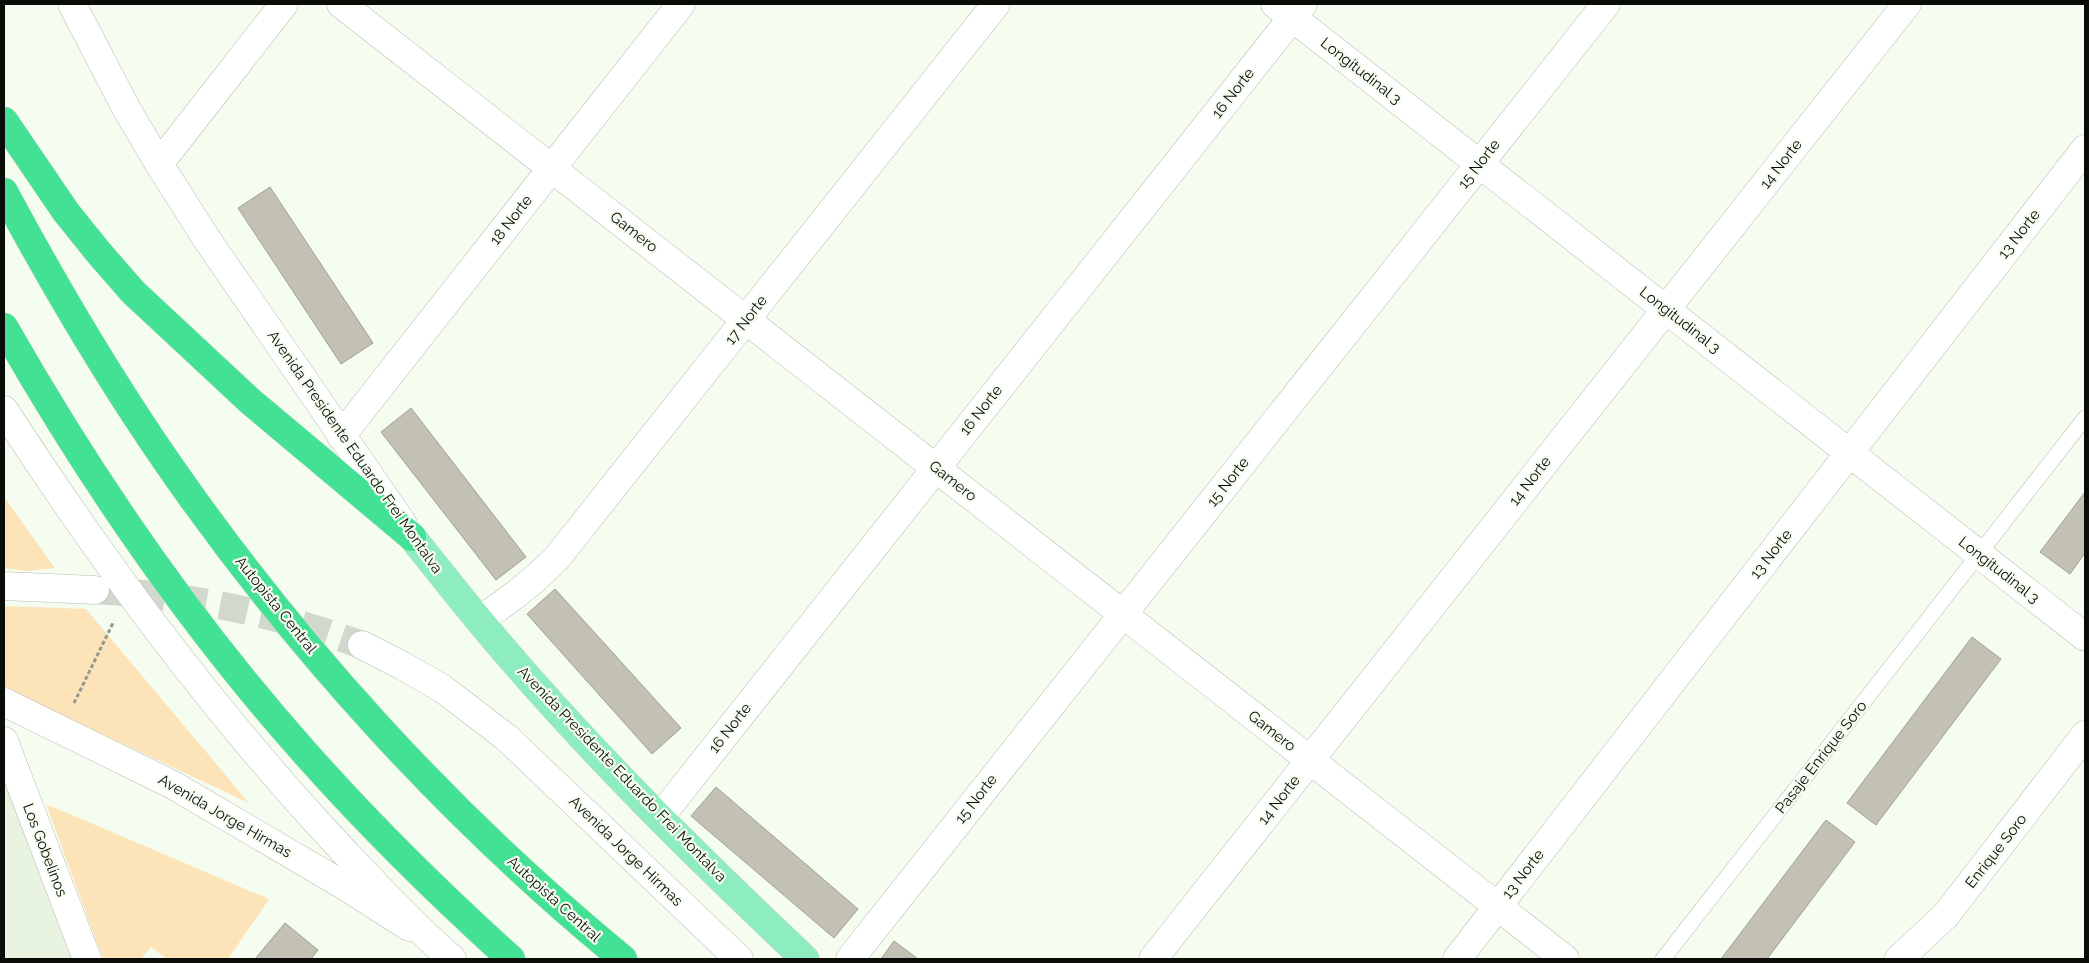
<svg xmlns="http://www.w3.org/2000/svg" width="2089" height="963" viewBox="0 0 2089 963" font-family="Raleway,sans-serif">
<rect width="100%" height="100%" fill="#f5fcf0"/>
<path fill="#e8f3e0" d="M4,759L77,959H4Z"/>
<path fill="#fde3b8" d="M4,497L55,568L27,571L4,568Z
M4,606L86,609L249,803L4,688Z
M46,804L269,899L228,959H167L151,947L141,959H103Z"/>
<path fill="#c2c1b4" stroke="#a0a093" d="M270,187L373,343L341,364L238,208Z
M411,408L526,557L496,580L381,432Z
M2085,492V553L2070,574L2040,552Z
M555,589L681,728L652,754L527,614Z
M1972,637L2001,659L1876,825L1847,803Z
M716,787L858,909L834,938L691,816Z
M1826,820L1855,842L1767,959H1721Z
M285,923L318,950L311,959H255Z
M894,941L918,959H881Z"/>
<g fill="none" stroke-linecap="round" stroke-linejoin="round">
<path stroke="#d2d8cd" stroke-width="28" stroke-dasharray="28 14" stroke-linecap="butt" d="M95,590C191,596 272,612 362,645"/>
<g stroke="#b6bdb1" stroke-width="16">
<path id="service" d="M1663,959L2085,418"/>
</g>
<g stroke="#b6bdb1" stroke-width="29">
<path id="minor" d="M1275,4L2085,637
M341,436L681,4
M479,620C508,602 532,583 556,559L996,4
M4,741L87,959
M660,817L1303,4
M850,959L1606,4
M1153,959L1907,4
M1457,959L2085,149"/>
</g>
<g stroke="#b6bdb1" stroke-width="29">
<path id="tertiary" d="M341,4L1565,959
M159,164L284,4
M4,586L95,590
M362,645L403,666L443,689L507,738L739,959
M4,702L173,785L345,886L409,927
M1899,959L1946,915L2085,735"/>
</g>
<g stroke="#b6bdb1" stroke-width="29">
<path id="secondary" d="M72,4L126,108L159,164L208,241L403,524
M4,410C103,563 212,710 337,844C374,883 411,923 452,959"/>
</g>
<g stroke="#d8d8d7" stroke-width="29">
<path id="primary" d="M412,537C439,571 465,604 493,637C589,751 697,857 805,959"/>
</g>
<g stroke="#d8d8d7" stroke-width="29">
<path id="motorway" d="M4,121L66,212L99,253L133,292L250,401L412,537
M4,192C54,285 108,377 169,465C296,648 450,817 623,959
M4,327C90,478 190,624 306,754C370,826 439,894 511,959"/>
</g>
<path stroke="#93988f" stroke-width="3" stroke-dasharray="4 2.5" stroke-linecap="butt" d="M74,703L114,621"/>
<use href="#service" stroke="#fff" stroke-width="15"/>
<use href="#minor" stroke="#fff" stroke-width="28"/>
<use href="#tertiary" stroke="#fff" stroke-width="28"/>
<use href="#secondary" stroke="#fff" stroke-width="28"/>
<use href="#primary" stroke="#8eedbe" stroke-width="28"/>
<use href="#motorway" stroke="#43e193" stroke-width="28"/>
</g>
<g text-anchor="middle" dominant-baseline="central" stroke-width="4.5" stroke-linejoin="round" paint-order="stroke">
<g font-size="15" fill="#0a0c08" stroke="#f5fcf0">
<text transform="translate(1361 71) rotate(38)">Longitudinal 3</text>
<text transform="translate(1233 93) rotate(-52)">16 Norte</text>
<text transform="translate(1479 164) rotate(-52)">15 Norte</text>
<text transform="translate(1781 164) rotate(-52)">14 Norte</text>
<text transform="translate(511 220) rotate(-52)">18 Norte</text>
<text transform="translate(634 232) rotate(38)">Gamero</text>
<text transform="translate(2019 234) rotate(-52)">13 Norte</text>
<text transform="translate(746 320) rotate(-52)">17 Norte</text>
<text transform="translate(1680 320) rotate(38)">Longitudinal 3</text>
<text transform="translate(981 410) rotate(-52)">16 Norte</text>
<text transform="translate(355 452) rotate(55)">Avenida Presidente Eduardo Frei Montalva</text>
<text transform="translate(953 481) rotate(38)">Gamero</text>
<text transform="translate(1530 481) rotate(-52)">14 Norte</text>
<text transform="translate(1228 482) rotate(-52)">15 Norte</text>
<text transform="translate(1771 554) rotate(-52)">13 Norte</text>
<text transform="translate(1999 570) rotate(38)">Longitudinal 3</text>
<text transform="translate(276 605) rotate(51)">Autopista Central</text>
<text transform="translate(730 728) rotate(-52)">16 Norte</text>
<text transform="translate(1272 731) rotate(38)">Gamero</text>
<text transform="translate(1821 757) rotate(-52)">Pasaje Enrique Soro</text>
<text transform="translate(622 774) rotate(46)">Avenida Presidente Eduardo Frei Montalva</text>
<text transform="translate(976 799) rotate(-52)">15 Norte</text>
<text transform="translate(1279 800) rotate(-52)">14 Norte</text>
<text transform="translate(225 816) rotate(30)">Avenida Jorge Hirmas</text>
<text transform="translate(45 850) rotate(69)">Los Gobelinos</text>
<text transform="translate(626 851) rotate(44)">Avenida Jorge Hirmas</text>
<text transform="translate(1996 851) rotate(-52)">Enrique Soro</text>
<text transform="translate(1523 874) rotate(-52)">13 Norte</text>
<text transform="translate(554 899) rotate(42)">Autopista Central</text>
</g>
</g>
<rect width="2089" height="963" fill="none" stroke="#0a0c08" stroke-width="10"/>
</svg>
